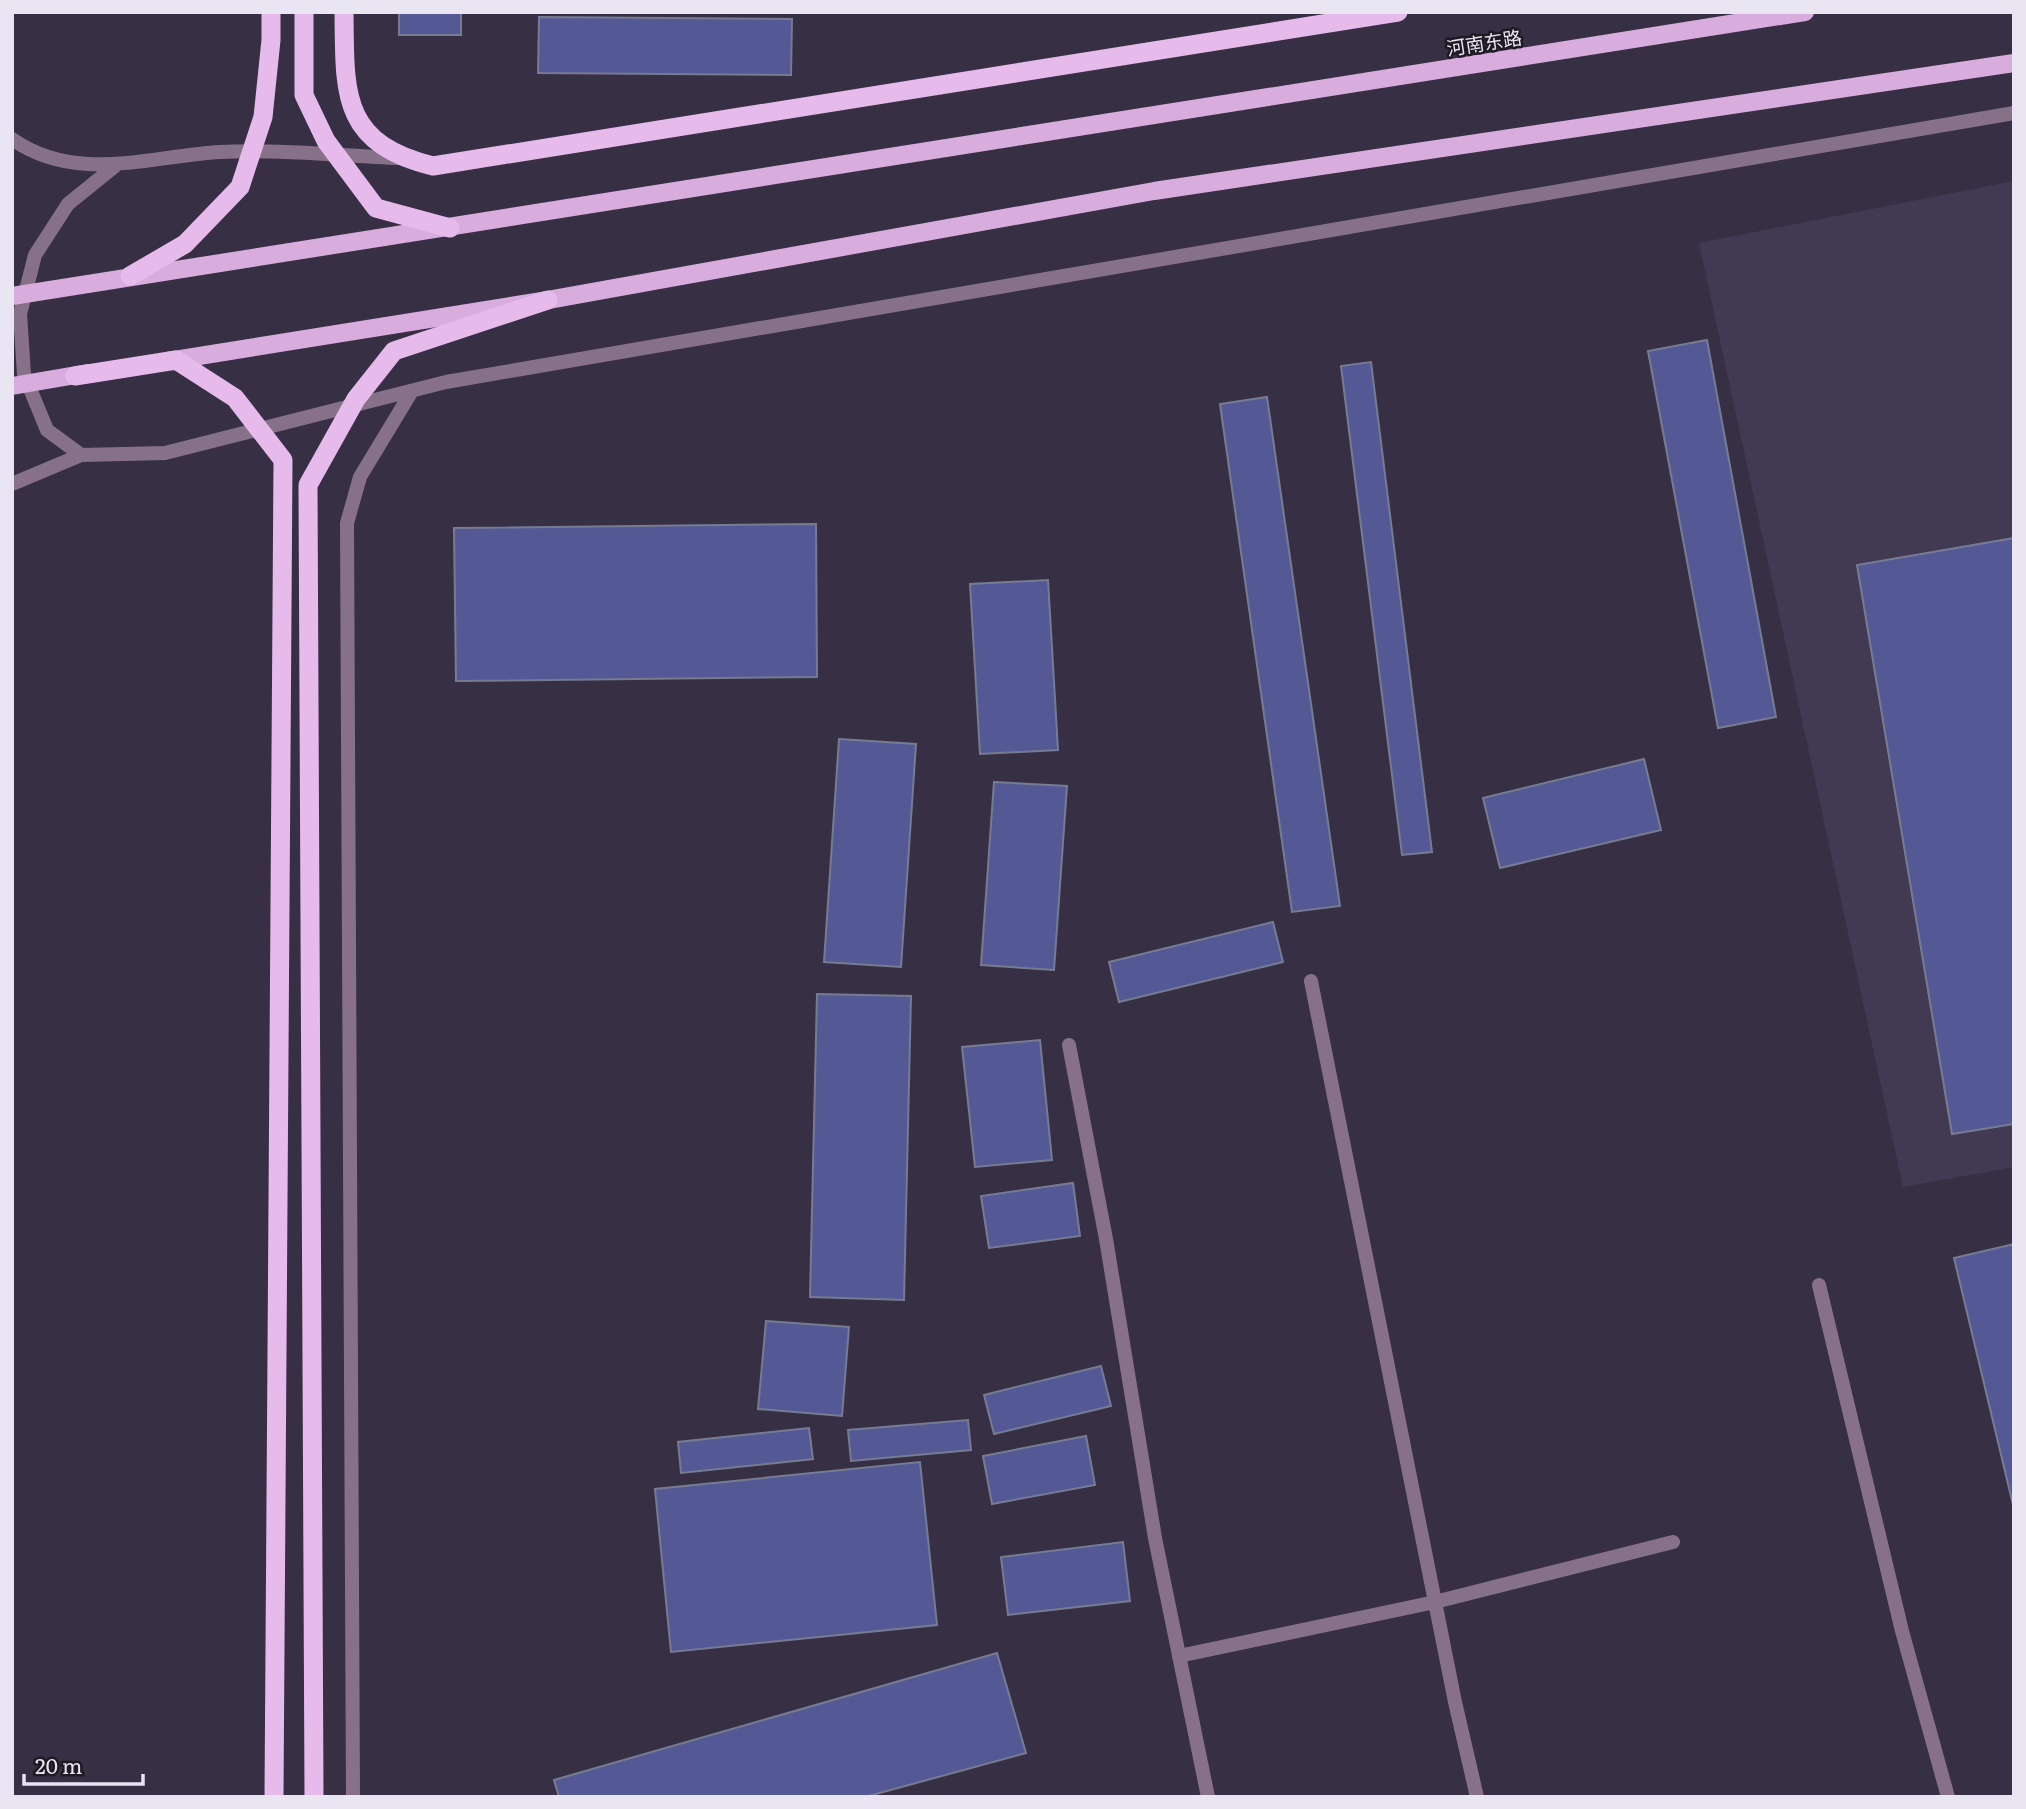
<svg xmlns="http://www.w3.org/2000/svg" width="2026" height="1809" viewBox="0 0 2026 1809" font-family="Literata,'Noto Sans SC',serif">
<rect width="100%" height="100%" fill="#373044"/>
<path fill="#423a53" d="M2014,181V1167L1903,1187L1699,243Z"/>
<path fill="#545996" stroke="#777b92" stroke-width="2" d="M399,12H461V35H399Z
M539,17L792,19L791,75L538,73Z
M1707,340L1776,717L1718,728L1648,351Z
M1371,362L1432,852L1402,855L1341,366Z
M1267,397L1340,906L1292,912L1220,404Z
M816,524L817,677L456,681L454,528Z
M2014,538V1124L1952,1134L1857,565Z
M1048,580L1058,750L980,754L970,584Z
M839,739L916,744L901,967L824,962Z
M1644,759L1661,830L1500,868L1483,798Z
M994,782L1067,786L1054,970L981,965Z
M1273,922L1283,962L1119,1002L1109,962Z
M817,994L911,996L904,1300L810,1297Z
M1040,1040L1052,1160L975,1167L962,1047Z
M1073,1183L1080,1236L989,1248L981,1196Z
M2014,1244V1509L1954,1258Z
M766,1321L849,1327L842,1416L758,1409Z
M1101,1366L1111,1406L994,1434L984,1395Z
M968,1420L971,1450L851,1461L848,1430Z
M809,1428L813,1459L681,1473L678,1442Z
M1086,1436L1095,1485L992,1504L983,1456Z
M920,1462L937,1625L671,1652L655,1489Z
M1123,1542L1130,1601L1008,1615L1001,1557Z
M997,1653L1026,1753L865,1797H559L554,1780Z"/>
<g fill="none" stroke-linecap="round" stroke-linejoin="round">
<path stroke="#877189" stroke-width="14" d="M1311,981L1455,1702L1477,1797
M1819,1285L1902,1631L1948,1797
M1179,1656L1435,1602L1673,1542"/>
<path stroke="#877189" stroke-width="14" d="M1069,1045L1106,1239L1155,1538L1208,1797"/>
<path stroke="#877189" stroke-width="14" d="M12,139C76,184 150,156 220,152C279,149 341,156 401,158
M115,166L68,204L35,255L20,314L24,374L47,430L81,455L165,453L446,382L2014,113
M12,484L81,455
M353,1797L347,523L360,477L412,391"/>
<path stroke="#d9acde" stroke-width="18" d="M12,296L1805,12
M168,361L548,300L1154,191L2014,63
M12,386L88,373"/>
<path stroke="#e6baeb" stroke-width="19" d="M304,12V95L326,141L376,208L450,228
M344,12C345,93 340,143 433,166L1398,12
M130,276L185,244L240,187L263,117L271,40V12
M75,376L176,360L235,398L283,460L274,1797
M314,1797L308,485L356,399L394,351L548,300"/>
</g>
<g text-anchor="middle" dominant-baseline="central" stroke-width="5" stroke-linejoin="round" paint-order="stroke">
<g font-size="19" fill="#e9e5f2" stroke="#1d1a23">
<text transform="translate(1484 42) rotate(-9)">河南东路</text>
</g>
</g>
<rect width="2026" height="1809" fill="none" stroke="#e9e5f2" stroke-width="28"/>
<path d="M24 1774v10h119v-10" fill="none" stroke="#e9e5f2" stroke-width="3.5"/>
<text x="35" y="1774" font-size="21" fill="#e9e5f2" stroke="#1d1a23" stroke-width="5" paint-order="stroke">20 m</text>
</svg>
